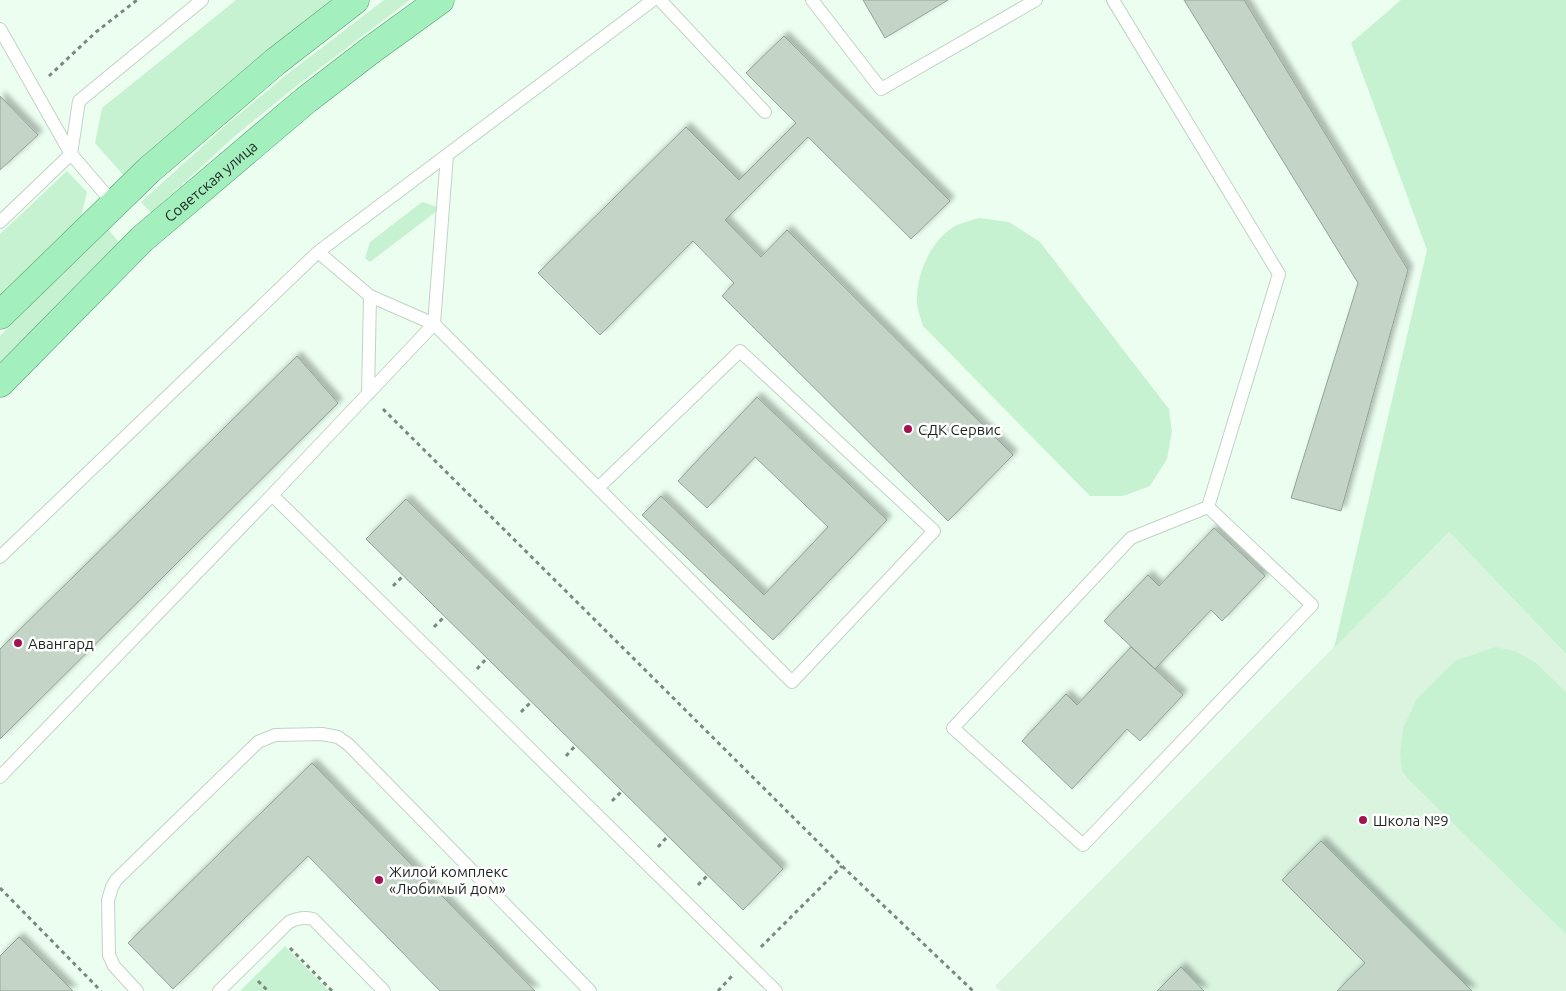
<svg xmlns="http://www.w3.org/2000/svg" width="1566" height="991" viewBox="0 0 1566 991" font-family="Ubuntu,sans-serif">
<defs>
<filter id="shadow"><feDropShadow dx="4.5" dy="-4.5" stdDeviation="2.5" flood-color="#0004"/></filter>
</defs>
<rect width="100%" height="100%" fill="#ebfeef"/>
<path fill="#daf4e0" d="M1449,532L1566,654V991H1001L995,986Z"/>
<path fill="#c7f2d1" d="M236,0H337L124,176L95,143L102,108Z
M384,0H410L295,87L235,136L151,213L141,202L226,125L286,75Z
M1401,0H1566V654L1449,532L1334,648L1427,250L1351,43Z
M67,171L87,192L80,221L0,300V234Z
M422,202L441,208L370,262L365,258L370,242Z
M979,218L1009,222L1040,242L1169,409L1172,432L1167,459L1150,486L1123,496H1090L923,326C921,319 918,311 917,304C915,276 931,238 957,225C964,222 972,220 979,218Z
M108,229L121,245L0,362V336Z
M1495,647L1515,651L1535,662L1566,692V934L1409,780L1402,771L1400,754L1403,728L1417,699L1455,661Z
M285,946L329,991H240Z"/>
<path fill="#c4d5c8" stroke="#93a496" filter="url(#shadow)" d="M863,0H948L885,38Z
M1184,0H1244L1408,270L1341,511L1291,498L1358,283Z
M784,36L950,201L911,239L808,137L725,220L761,257L787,230L1013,455L948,521L722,296L734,283L693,241L600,335L538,273L686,127L739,180L796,123L746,73Z
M0,96L38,135L0,170Z
M297,356L338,403L0,739V649Z
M757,397L887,520L773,640L642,515L661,496L764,595L828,527L755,457L707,508L678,481Z
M406,499L783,869L743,910L366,539Z
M1214,528L1265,576L1222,621L1211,610L1155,669L1104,621L1148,575L1159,586Z
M1131,647L1183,695L1140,741L1127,729L1072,789L1022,741L1066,694L1077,705Z
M312,763L535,991H440L308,856L173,989L128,943Z
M1321,841L1472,991H1337L1365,963L1282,880Z
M19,937L73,991H0V956Z
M1181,967L1204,991H1157Z"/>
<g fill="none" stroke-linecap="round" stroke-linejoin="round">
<g stroke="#c1d3c5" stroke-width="14">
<path id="lane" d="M660,0L765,112
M812,0L881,89L1036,0
M1113,0L1279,274L1208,507
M0,29L71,154L113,203
M0,222L71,154L79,101L202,0
M318,252L370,296L434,324L792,682L934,531L740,351L598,488
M368,394L370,296
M272,495L776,991
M1208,507L1312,605L1083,845L953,728L1131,538Z
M0,557L318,252L653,0
M0,777L272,495L434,324L447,155
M137,991L114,966L109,955L108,900L112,887L116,880L258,742L275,735L322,734L338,737L349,745L590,991
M219,991L289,922C298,918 304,917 313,919L384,991"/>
</g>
<g stroke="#4da26a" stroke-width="29">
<g id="primary">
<path d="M0,315L149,170L275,62L355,0"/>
<path id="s1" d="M0,383L142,239L306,100L371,50L440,0"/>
</g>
</g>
<path stroke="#7c887f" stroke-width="3" stroke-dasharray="4 4" stroke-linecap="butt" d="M49,76L96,32L137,0
M383,409L842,866L973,991
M393,586L403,576
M434,627L444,617
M477,669L487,658
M521,712L531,702
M566,756L576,745
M612,801L622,791
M658,847L668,836
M698,885L708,875
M0,888L101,991
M761,947L842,866
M290,948L332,991
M258,981L268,991
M718,991L732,976"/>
<use href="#lane" stroke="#fff" stroke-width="12"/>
<use href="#primary" stroke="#a4efbe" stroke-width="28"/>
</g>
<g fill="#a41152" stroke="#fff" stroke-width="2">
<circle cx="908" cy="429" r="5"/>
<circle cx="18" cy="643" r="5"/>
<circle cx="1363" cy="820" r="5"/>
<circle cx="379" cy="880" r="5"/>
</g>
<g text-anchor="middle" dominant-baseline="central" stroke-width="5" stroke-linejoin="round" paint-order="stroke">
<g font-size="15" fill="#1e2520" stroke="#fff">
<text stroke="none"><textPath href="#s1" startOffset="292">Советская улица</textPath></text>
</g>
<g font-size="15" fill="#1e2520" stroke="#fff" text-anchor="start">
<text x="918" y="429">СДК Сервис</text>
<text x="28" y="643">Авангард</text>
<text x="1373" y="820">Школа №9</text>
<text x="389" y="871">Жилой комплекс<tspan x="389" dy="17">«Любимый дом»</tspan></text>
</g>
</g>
</svg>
